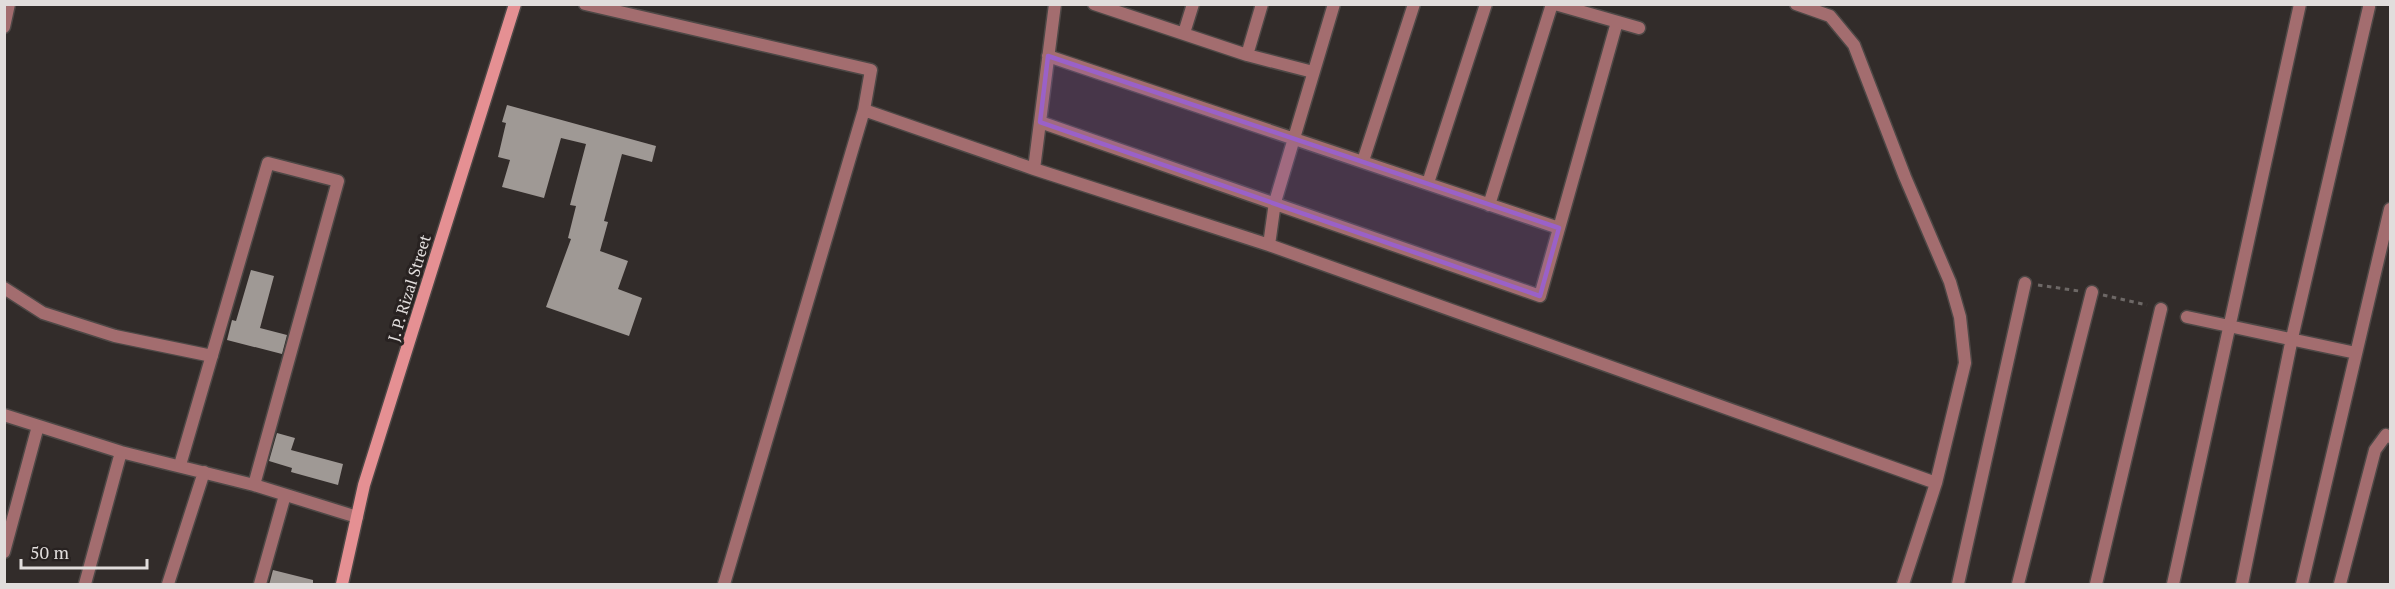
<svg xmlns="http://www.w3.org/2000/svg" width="2395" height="589" viewBox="0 0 2395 589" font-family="'PT Serif',serif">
<rect width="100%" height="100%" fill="#322c2a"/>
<path fill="#9f9995" d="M507,105L656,146L652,162L622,154L604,221L608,222L600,251L628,261L618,289L642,298L629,336L546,307L571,239L568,238L576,206L570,205L586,144L561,138L544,198L502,187L510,160L498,157L506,123L502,122Z
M251,270L274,276L260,328L287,335L282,354L227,340L232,320L236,321Z
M277,433L295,438L291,450L343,464L338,485L291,472L292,468L269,461Z
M273,570L313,580V585H269Z"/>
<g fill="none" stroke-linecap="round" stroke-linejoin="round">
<g stroke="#4e4846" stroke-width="15">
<path id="minor" d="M585,4L871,70L864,110L724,584
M1094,4L1247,55L1313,72
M1555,4L1639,28
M1796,4L1830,16L1854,45L1905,177L1950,282L1960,317L1965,363L1936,483L1903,584
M4,27L9,4
M1184,33L1193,4
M1247,55L1262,4
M1048,56L1559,228
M864,110L1034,169L1269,245L1936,483
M1040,122L1540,296L1617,22
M1363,161L1414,4
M1034,169L1055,4
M1428,183L1486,4
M1489,205L1552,4
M1269,245L1275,202L1334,4
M4,288L43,313L115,336L212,356
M2187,317L2356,353
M4,415L121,452L254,485L357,517
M180,465L268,163L338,181L254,485
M4,552L38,426
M85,584L121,452
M168,584L204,472
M260,584L285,495
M1958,584L2025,283
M2018,584L2092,292
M2096,584L2161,309
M2173,584L2300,4
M2242,584L2292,338L2369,7
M2302,584L2390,209
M2340,584L2375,450L2386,435L2390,437"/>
</g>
<g stroke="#4e4846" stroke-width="15">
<path id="secondary" d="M342,584L364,485L515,4"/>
</g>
<path stroke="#6d6866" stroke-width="3" stroke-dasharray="4.5 4.5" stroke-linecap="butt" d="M2038,285L2079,291
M2103,295L2147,305"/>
<use href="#minor" stroke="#a36d6f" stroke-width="12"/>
<use href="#secondary" stroke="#e59093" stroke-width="12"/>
</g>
<path fill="#9a61c8" fill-opacity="0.2" stroke="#9a61c8" stroke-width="4.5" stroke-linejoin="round" d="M1048,56L1559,228L1540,296L1040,122Z"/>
<g text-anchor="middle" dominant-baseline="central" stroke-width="6" stroke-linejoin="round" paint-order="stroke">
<g font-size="16" fill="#e1dddc" stroke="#282221">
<text transform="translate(409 288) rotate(-73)">J. P. Rizal Street</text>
</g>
</g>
<rect width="2395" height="589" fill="none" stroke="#e1dddc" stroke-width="12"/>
<path d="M21 559v9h126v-9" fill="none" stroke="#e1dddc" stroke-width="3"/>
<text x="30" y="559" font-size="18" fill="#e1dddc" stroke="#282221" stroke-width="4.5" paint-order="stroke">50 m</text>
</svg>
